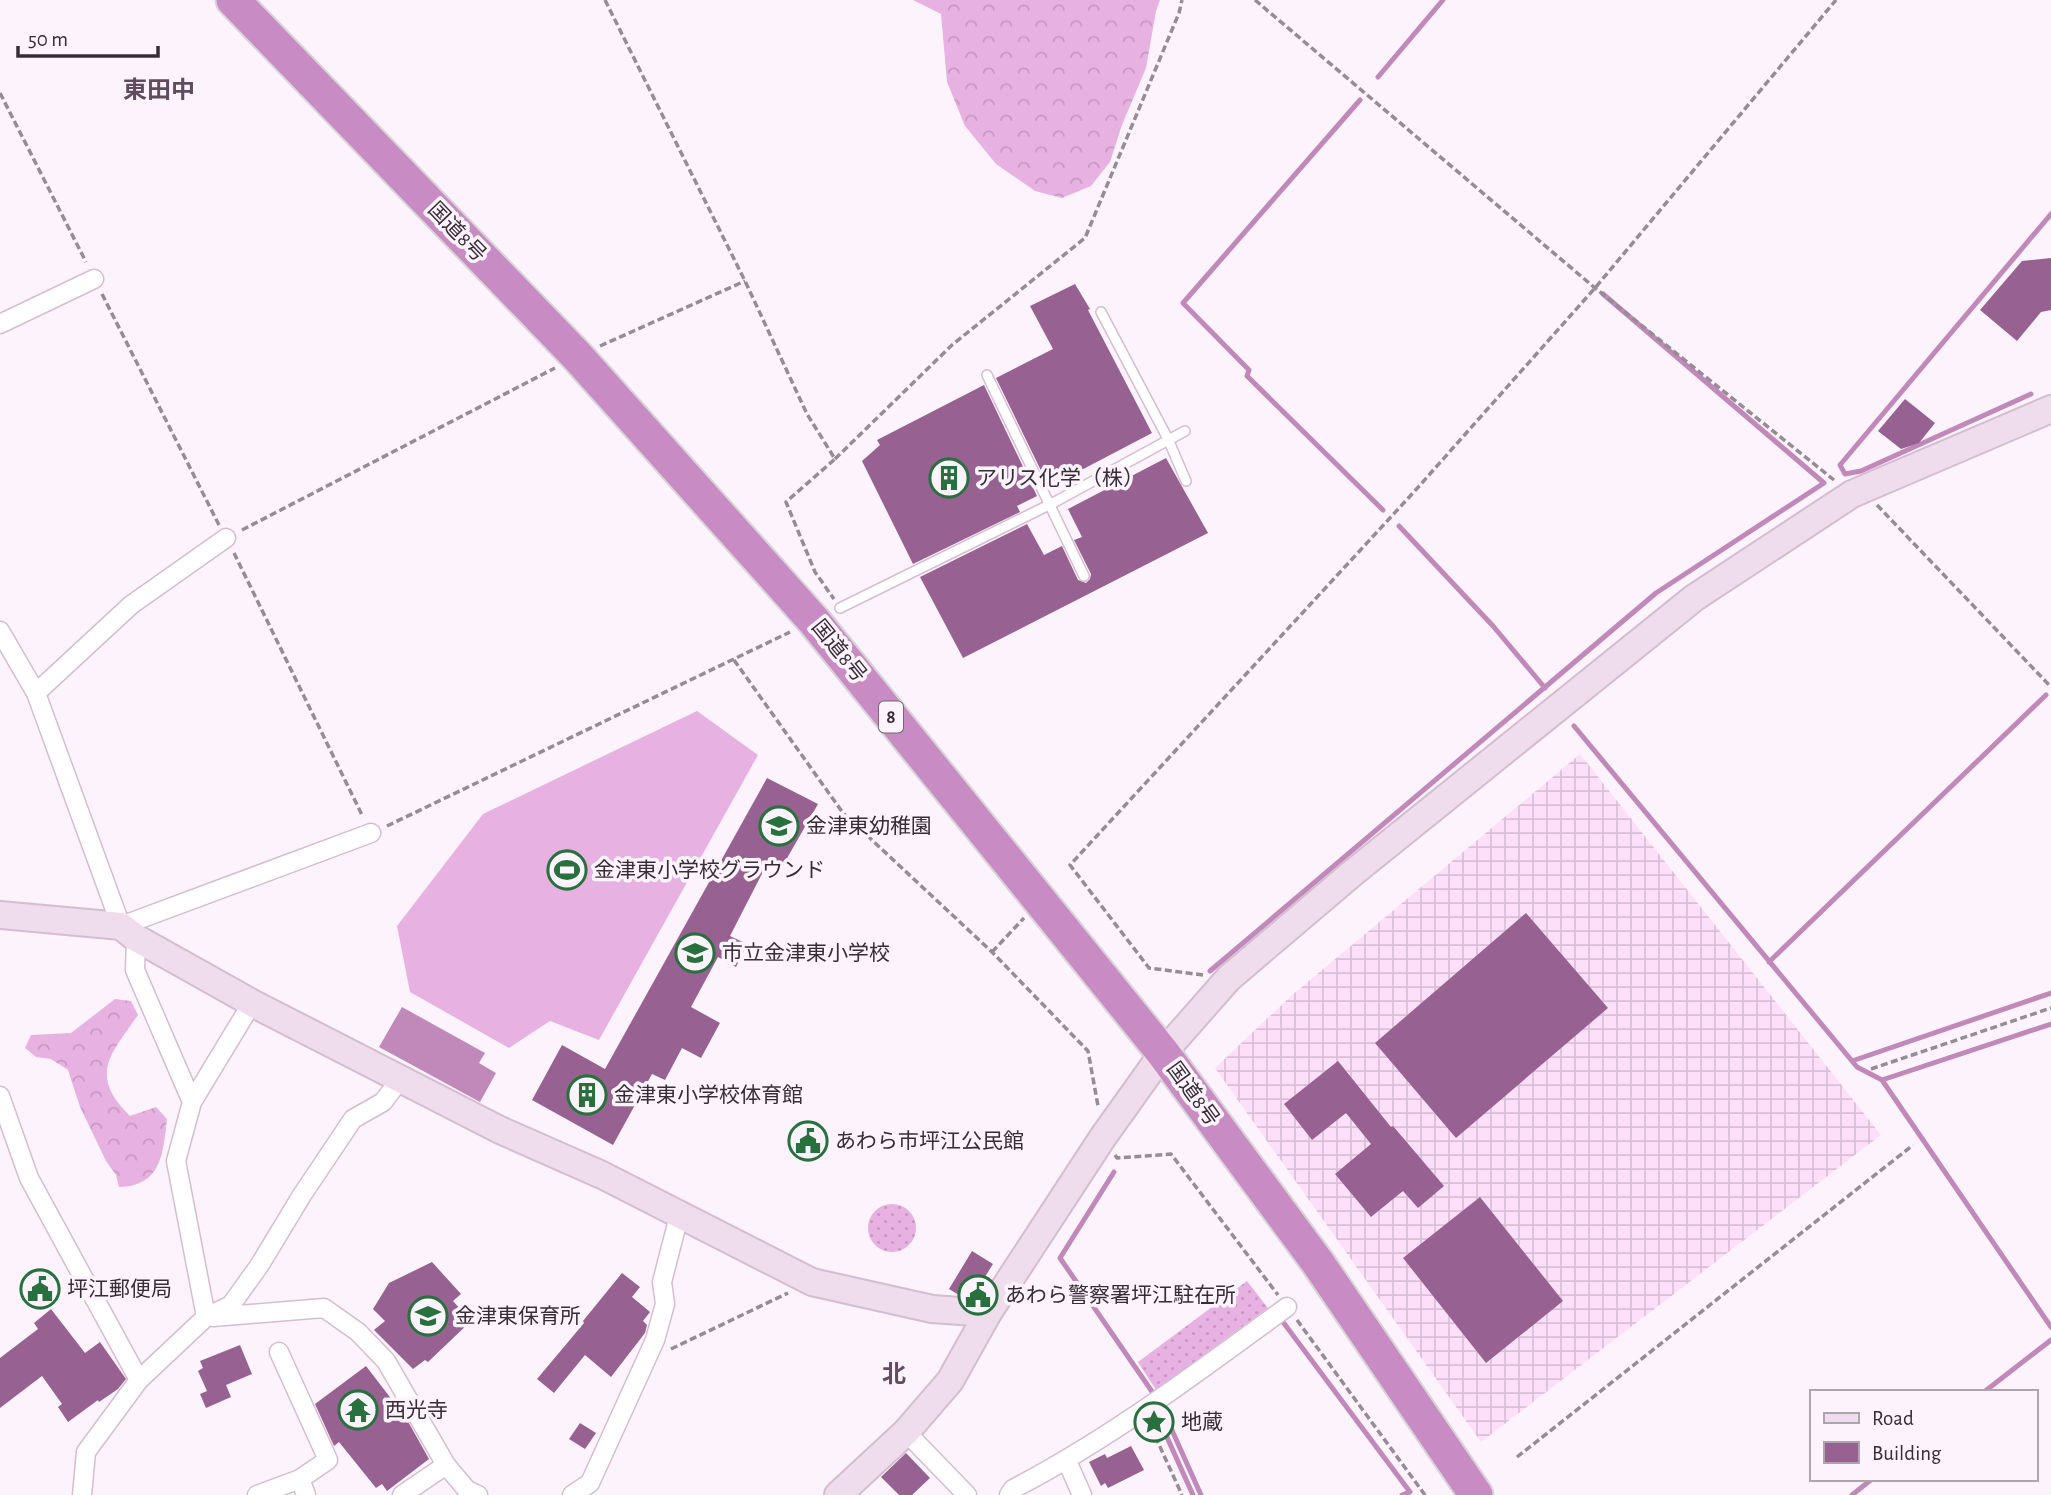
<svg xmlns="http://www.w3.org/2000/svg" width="2051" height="1495" viewBox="0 0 2051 1495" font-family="'Alegreya Sans','Noto Sans JP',sans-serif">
<defs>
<pattern id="industrial-grid" width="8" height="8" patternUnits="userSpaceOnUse" patternTransform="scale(1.75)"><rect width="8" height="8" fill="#fedffa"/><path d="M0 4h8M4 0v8" fill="none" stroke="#dac0d7"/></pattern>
<pattern id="green-dots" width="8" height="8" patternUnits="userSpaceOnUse" patternTransform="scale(1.75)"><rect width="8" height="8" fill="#e7b2e1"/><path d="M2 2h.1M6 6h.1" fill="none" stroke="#c799c2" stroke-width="1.8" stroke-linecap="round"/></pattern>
<pattern id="forest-crowns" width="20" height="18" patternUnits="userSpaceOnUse" patternTransform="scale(1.75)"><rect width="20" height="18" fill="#e7b2e1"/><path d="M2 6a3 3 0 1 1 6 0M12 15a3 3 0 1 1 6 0" fill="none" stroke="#c799c2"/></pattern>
</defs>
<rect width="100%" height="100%" fill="#fdf3fc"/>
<path fill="url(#industrial-grid)" d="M1580,754L1881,1135L1481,1442L1215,1068L1291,996Z"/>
<path fill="url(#green-dots)" d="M868 1228a24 24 0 1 1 48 0a24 24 0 1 1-48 0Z
M1247,1281L1268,1308L1156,1390L1138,1362Z"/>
<path fill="url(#forest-crowns)" d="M913,0H1160L1156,11L1146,68L1122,125L1110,162L1091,186L1062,198L1035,191L996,164L965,126L947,82L941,14Z
M115,999L131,1001L138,1015C111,1054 88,1075 130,1116L156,1107L167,1119C163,1153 162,1186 119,1187L116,1175L106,1161L80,1107L68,1070L51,1059L36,1057L25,1048L31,1035L71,1033Z"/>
<path fill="#e7b2e1" d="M697,711L758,755L599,1040L550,1021L509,1048L410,992L397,926L483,814Z"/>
<path fill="#c089ba" d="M402,1007L485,1053L479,1063L496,1073L480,1102L379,1047Z"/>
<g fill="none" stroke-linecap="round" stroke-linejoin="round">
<path stroke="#c089ba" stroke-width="5" d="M1378,77L1443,0
M1360,100L1183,303L1249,370L1247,376L1383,510
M2031,394L1861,471L1845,474L1840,465L2051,214
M1399,526L1493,626L1545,688
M1574,726L1857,1067L1882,1080
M1769,962L2046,695
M1210,971L1656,593L1824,483L1603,294
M2051,1024L1882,1080L2051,1327
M1852,1061L2051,993
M1114,1172L1060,1258L1153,1393
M1283,1322L1410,1492L1402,1495
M1984,1392L2051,1340
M1162,1408L1201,1495
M1157,1415L1193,1495
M1852,1495L1872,1479"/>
</g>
<path fill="#976291" d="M2051,258V310L2041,312L2017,341L1980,310L2022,261Z
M1075,284L1090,309L1088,310L1152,433L1049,487L996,378L1053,349L1030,306Z
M984,385L1037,496L1017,506L1020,512L913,564L862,461L880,445L877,440Z
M1905,399L1935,423L1919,443L1901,449L1878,431Z
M1166,458L1208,533L963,658L920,577L1027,524L1044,555L1062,546L1078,580L1086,583L1090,579L1091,574L1074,540L1082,537L1068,509Z
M767,778L818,804L782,867L768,862L730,936L747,944L736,967L718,957L691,1007L720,1023L701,1058L682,1048L665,1080L652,1074L613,1145L532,1100L562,1045L605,1069Z
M1526,913L1608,1008L1456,1138L1375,1043Z
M1338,1061L1391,1127L1393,1126L1444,1186L1418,1208L1403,1191L1371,1217L1335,1174L1371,1144L1346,1113L1312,1140L1284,1104Z
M1480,1197L1563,1301L1486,1363L1403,1258Z
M972,1251L993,1264L973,1296L959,1295L949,1289Z
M432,1262L461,1294L453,1301L471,1321L428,1362L425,1360L413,1369L374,1330L385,1321L373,1309L389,1283Z
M622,1273L640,1287L632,1297L650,1312L643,1321L647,1325L645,1333L611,1377L585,1355L554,1393L537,1379L584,1323L583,1321Z
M51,1309L85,1353L100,1342L126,1379L118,1389L99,1402L98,1400L68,1422L58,1407L62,1404L42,1376L0,1408V1358L38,1329L34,1323Z
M240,1345L252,1374L226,1385L231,1397L206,1408L200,1394L207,1391L198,1371L203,1368L200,1361Z
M366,1366L406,1418L429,1459L387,1491L382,1484L376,1488L339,1442L334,1446L315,1404Z
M580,1423L596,1433L585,1449L569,1439Z
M1131,1446L1144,1470L1108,1488L1105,1483L1101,1486L1089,1462L1105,1454L1107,1458Z
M906,1453L930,1478L912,1495H899L881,1477Z"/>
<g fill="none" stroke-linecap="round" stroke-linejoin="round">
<g stroke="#d5bdd1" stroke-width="12">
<path id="lane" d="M1101,312L1168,439L1186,481
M987,375L1084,576
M840,608L1051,504L1185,431"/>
</g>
<g stroke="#d5bdd1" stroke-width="21">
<path id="street" d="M0,324L94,279
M0,631L36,693L121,926L371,833
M36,693L131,605L226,538
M136,938L135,970L192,1102L176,1161L206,1317
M0,1096L29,1178L139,1380
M192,1102L252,1003
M213,1317L324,1308L358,1332L386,1361L446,1465L467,1490L478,1495
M279,1352L328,1460L300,1479L306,1495
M906,1432L967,1495
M1067,1461L1082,1495
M82,1495L86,1452L139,1380L206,1317L231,1305L259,1266L302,1195L353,1119L383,1102L401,1078
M257,1495L300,1479
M402,1495L446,1465
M572,1495L590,1483L655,1340L665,1304L662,1282L679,1216
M1009,1495L1013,1489C1111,1438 1198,1372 1287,1307"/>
</g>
<g stroke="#d5bdd1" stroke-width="30">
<path id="secondary" d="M0,915L121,926L136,938L252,1003L500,1130L602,1175L812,1282L932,1309L988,1313
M838,1495L906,1432L950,1381L988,1313L1103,1137L1163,1053L1229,978L1355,871L1694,598L1852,494L2051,409"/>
</g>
<g stroke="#d7d5d7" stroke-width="37">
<path id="highway" d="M233,0L577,356L814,621L1163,1053L1318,1263L1476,1495"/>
</g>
<path stroke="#958c94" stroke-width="3.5" stroke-dasharray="7 3.5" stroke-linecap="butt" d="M605,0L745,281L807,414L835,459L786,502L815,572L834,599
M1255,0L1595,288L1834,480
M0,93L86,262
M102,294L219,525
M600,346L745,281
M835,459L952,345L1085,238L1179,13L1182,0
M1877,505L2051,687
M242,530L555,368
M234,553L363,817
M734,660L843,813L992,952L1088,1051L1098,1106
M387,826L790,632
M992,952L1024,918
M1203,975L1149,968L1070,865L1413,493L1595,288L1836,0
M1871,1069L2051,1008
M1115,1155L1117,1158L1171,1154L1278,1295
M1297,1320L1425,1495
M671,1349L788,1293
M1151,1427L1182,1495
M1517,1457L1913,1145"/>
<use href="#lane" stroke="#fff" stroke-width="9"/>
<use href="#street" stroke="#fff" stroke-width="18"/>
<use href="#secondary" stroke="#efdced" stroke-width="26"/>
<use href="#highway" stroke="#c98bc3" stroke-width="33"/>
</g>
<defs>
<g id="building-ring" transform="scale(2.0125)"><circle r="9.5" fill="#fdf3fc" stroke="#28713e" stroke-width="1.5"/><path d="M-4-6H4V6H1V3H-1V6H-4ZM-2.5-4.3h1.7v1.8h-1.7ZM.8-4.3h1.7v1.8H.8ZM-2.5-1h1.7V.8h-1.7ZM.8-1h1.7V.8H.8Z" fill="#28713e"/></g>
<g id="school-ring" transform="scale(2.0125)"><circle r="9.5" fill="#fdf3fc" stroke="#28713e" stroke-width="1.5"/><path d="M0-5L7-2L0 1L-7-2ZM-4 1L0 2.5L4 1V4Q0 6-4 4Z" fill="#28713e"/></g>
<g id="stadium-ring" transform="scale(2.0125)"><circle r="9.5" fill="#fdf3fc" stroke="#28713e" stroke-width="1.5"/><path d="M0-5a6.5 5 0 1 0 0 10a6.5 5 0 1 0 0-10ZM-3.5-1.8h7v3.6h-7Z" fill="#28713e"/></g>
<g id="civic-ring" transform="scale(2.0125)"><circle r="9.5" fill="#fdf3fc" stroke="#28713e" stroke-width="1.5"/><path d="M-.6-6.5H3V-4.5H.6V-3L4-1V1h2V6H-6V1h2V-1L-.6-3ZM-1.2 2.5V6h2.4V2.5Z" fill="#28713e"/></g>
<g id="temple-ring" transform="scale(2.0125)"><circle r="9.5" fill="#fdf3fc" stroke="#28713e" stroke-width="1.5"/><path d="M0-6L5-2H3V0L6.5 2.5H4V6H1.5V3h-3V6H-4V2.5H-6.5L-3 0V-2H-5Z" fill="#28713e"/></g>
<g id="sight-ring" transform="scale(2.0125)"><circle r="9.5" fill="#fdf3fc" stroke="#28713e" stroke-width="1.5"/><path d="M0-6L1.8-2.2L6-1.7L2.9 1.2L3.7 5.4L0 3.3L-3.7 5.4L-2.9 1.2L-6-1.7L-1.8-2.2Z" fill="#28713e"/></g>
</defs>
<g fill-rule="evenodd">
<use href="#building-ring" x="949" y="478"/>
<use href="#school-ring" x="779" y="826"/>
<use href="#stadium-ring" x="567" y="870"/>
<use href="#school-ring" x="695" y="953"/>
<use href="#building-ring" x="587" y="1095"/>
<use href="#civic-ring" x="808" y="1141"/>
<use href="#civic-ring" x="40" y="1289"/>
<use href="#civic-ring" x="978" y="1295"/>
<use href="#school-ring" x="428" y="1316"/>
<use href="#temple-ring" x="358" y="1410"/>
<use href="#sight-ring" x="1154" y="1422"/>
</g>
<g text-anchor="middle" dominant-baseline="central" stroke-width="7" stroke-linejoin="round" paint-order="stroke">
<rect fill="#fdf3fc" stroke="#726871" stroke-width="2" x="879" y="701.5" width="24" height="31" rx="5"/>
<g font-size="19" font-weight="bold" fill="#362d35">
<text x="891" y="717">8</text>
</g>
<g font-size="21" fill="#362d35" stroke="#fdf3fc">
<text transform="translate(457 232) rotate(46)">国道8号</text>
<text transform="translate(839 651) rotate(51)">国道8号</text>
<text transform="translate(1193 1094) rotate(54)">国道8号</text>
</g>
<g font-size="21" fill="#362d35" stroke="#fdf3fc" text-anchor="start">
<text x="976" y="478">アリス化学（株）</text>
<text x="806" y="826">金津東幼稚園</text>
<text x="594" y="870">金津東小学校グラウンド</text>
<text x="722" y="953">市立金津東小学校</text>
<text x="614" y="1095">金津東小学校体育館</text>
<text x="835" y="1141">あわら市坪江公民館</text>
<text x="67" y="1289">坪江郵便局</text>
<text x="1005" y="1295">あわら警察署坪江駐在所</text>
<text x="455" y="1316">金津東保育所</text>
<text x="385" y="1410">西光寺</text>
<text x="1181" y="1422">地蔵</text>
</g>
<g font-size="24" font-weight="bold" fill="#604c5e" stroke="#fdf3fc">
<text x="159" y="91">東田中</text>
<text x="894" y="1375">北</text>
</g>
</g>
<rect x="1810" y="1390" width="228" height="91" fill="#fdf3fc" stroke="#ada4ac" stroke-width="2"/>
<rect x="1824" y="1413" width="35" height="10" fill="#efdced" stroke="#ada4ac" stroke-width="2"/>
<text x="1872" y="1425" font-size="21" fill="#362d35">Road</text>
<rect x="1824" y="1442" width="35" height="21" fill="#976291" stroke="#ada4ac" stroke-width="2"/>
<text x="1872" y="1460" font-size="21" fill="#362d35">Building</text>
<path d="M18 46v10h140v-10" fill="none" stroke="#362d35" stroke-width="3.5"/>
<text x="28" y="46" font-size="21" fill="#362d35" stroke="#fdf3fc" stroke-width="5" paint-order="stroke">50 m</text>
</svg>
